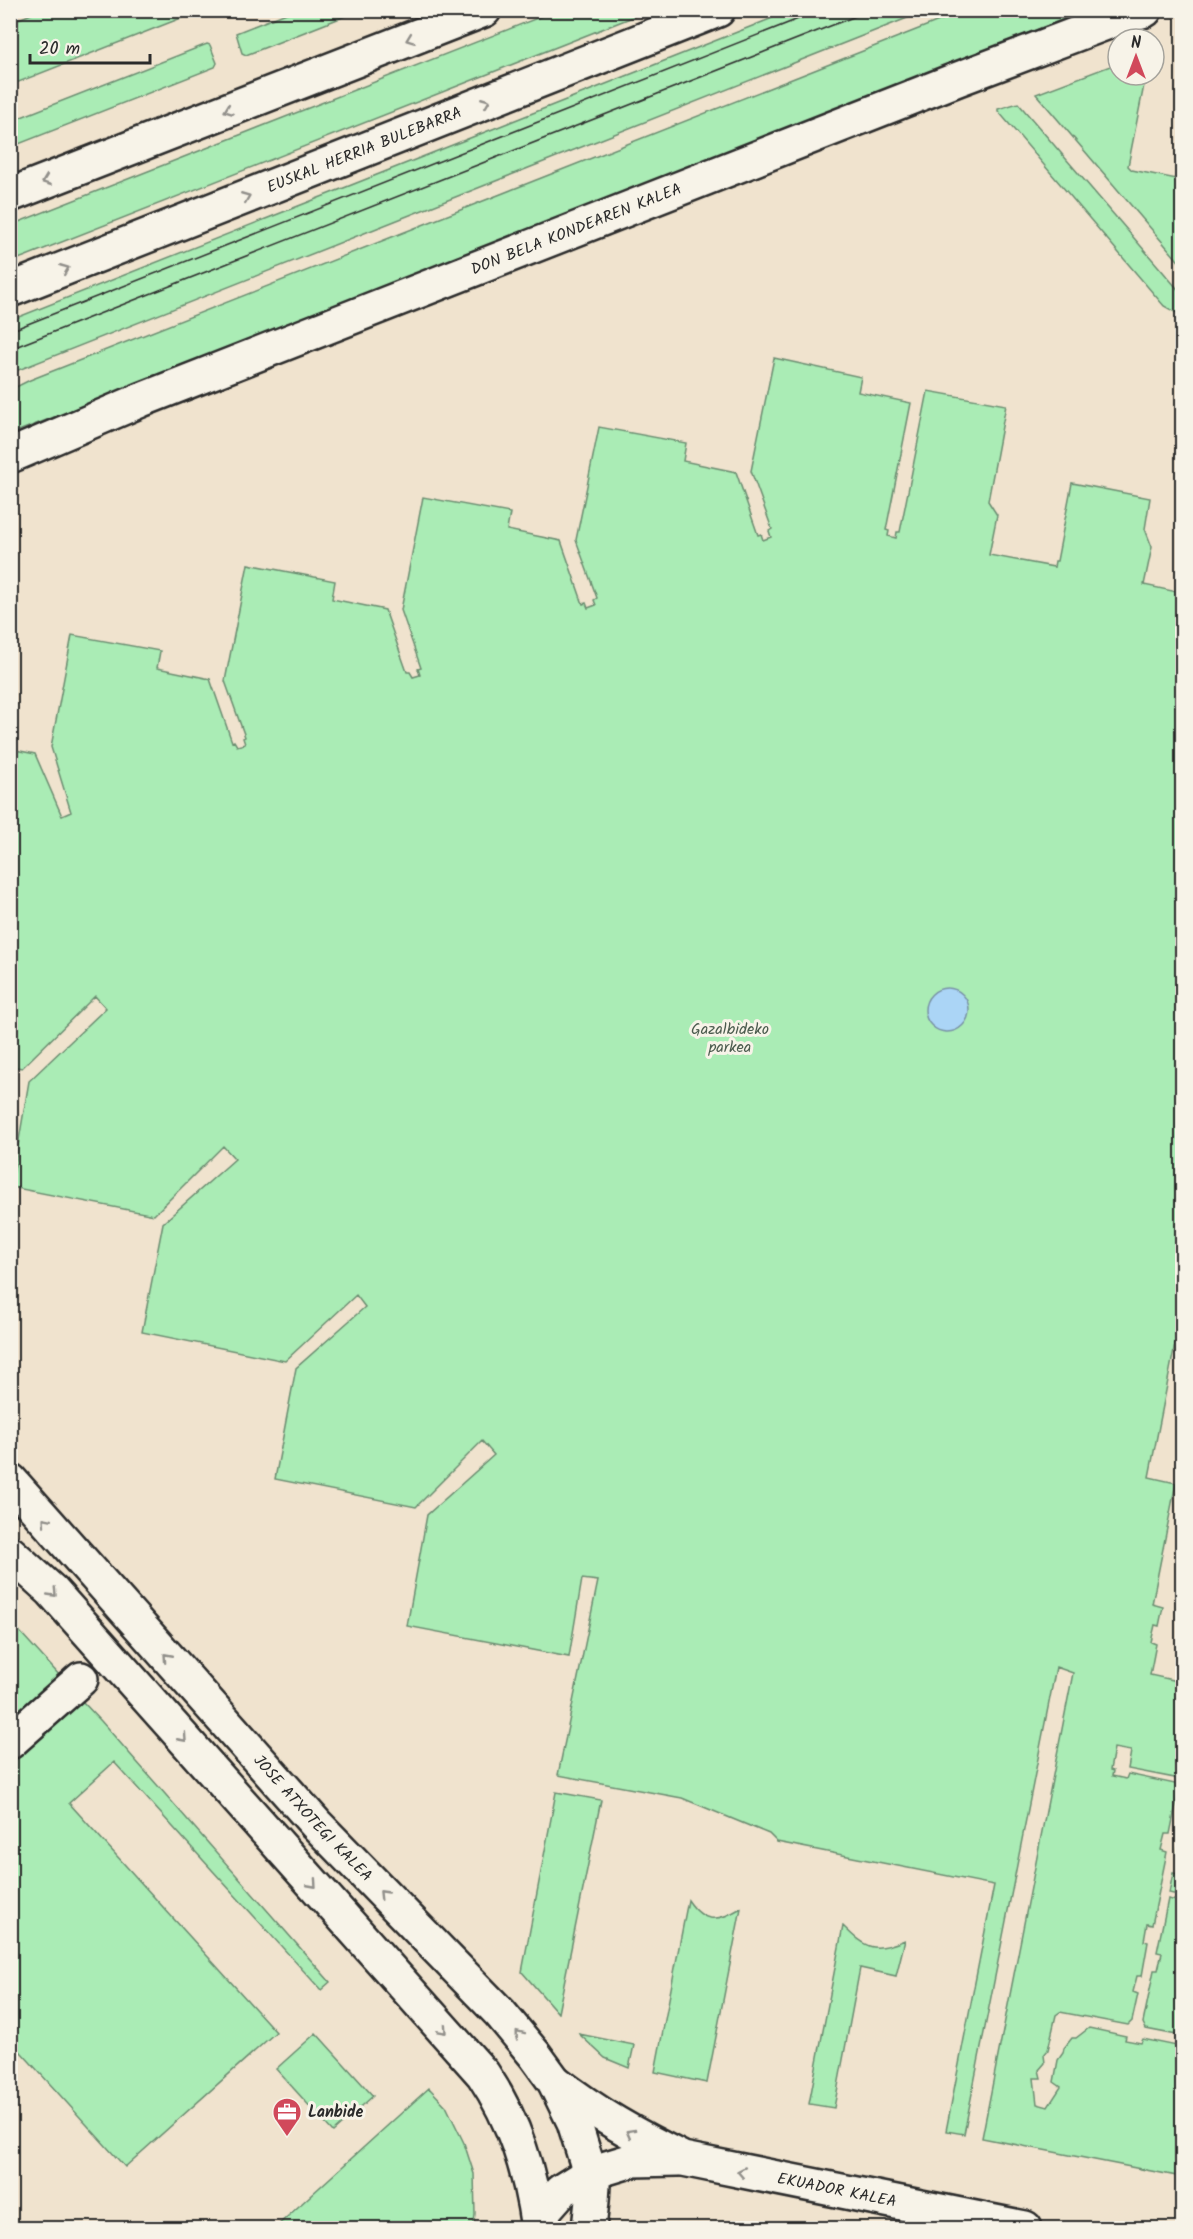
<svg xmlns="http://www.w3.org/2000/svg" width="1193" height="2239" viewBox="0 0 1193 2239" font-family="Kalam,sans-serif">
<rect width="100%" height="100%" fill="#f0e3ce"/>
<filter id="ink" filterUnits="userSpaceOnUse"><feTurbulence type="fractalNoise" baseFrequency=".0167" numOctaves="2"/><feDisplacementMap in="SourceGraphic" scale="12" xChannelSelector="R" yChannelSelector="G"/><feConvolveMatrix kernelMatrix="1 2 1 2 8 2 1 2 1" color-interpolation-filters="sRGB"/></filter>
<g filter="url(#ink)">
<path fill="#aaecb5" stroke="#6a8c70" stroke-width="1.5" d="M294,10L358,11L246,55L242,53L236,33Z
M787,10L925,11L11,373V320L770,19Z
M1078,10L1079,13L11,434L10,390L30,380L964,11Z
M39,11V10L199,11L11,85V22Z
M555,11H648L11,262V225Z
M207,44L210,45L217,63L215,67L11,147V121Z
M1118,63V75H1146L1128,166L1132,170L1182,180V265L1036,94Z
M1018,103L1182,294V316L1164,306L998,111V109Z
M774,358L861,377L858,392L911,403L886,530L889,531L888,536L896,538L897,532H900L928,391L1006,405L988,501L997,515L989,555L1054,567L1055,561H1057L1072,483L1150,498L1145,529L1152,547L1144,585L1182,593V1309L1149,1477L1176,1483L1152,1604L1163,1607L1159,1626L1155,1625L1151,1642L1156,1644L1150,1675L1182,1682V1769L1180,1779L1128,1769L1131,1751L1114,1748L1110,1770L1113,1771L1112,1776L1126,1779L1128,1774L1180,1785L1170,1834H1165L1161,1850L1167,1852L1152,1925L1147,1924L1144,1941L1148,1942L1142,1976H1137L1133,1992L1138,1994L1132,2021L1128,2025L1060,2012L1056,2015L1048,2050L1044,2055L1045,2063L1039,2070L1041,2078H1034L1037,2104L1048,2107L1061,2087L1054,2082L1058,2060L1063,2053L1064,2048L1072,2038H1076L1089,2028L1126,2036L1125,2040L1141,2043L1143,2039L1182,2047V2177L982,2138L1073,1673L1056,1667L964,2134L946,2131L994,1885L777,1842L769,1834L682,1798L558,1775L598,1581L582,1579L569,1657L407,1626L427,1515L494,1455L482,1441L416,1507L275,1479L296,1368L365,1307L356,1295L285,1361L142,1332L163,1223L235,1159L223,1146L154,1215L11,1187L29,1081L106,1008L95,996L22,1068L11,1066L10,749L35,754L62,816L71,812L51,747L72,635L160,651L157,668L210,679L232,742L234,741L237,746L245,744L243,738L245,737L225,681L248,564L335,581L332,599L385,610L407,672H410L413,677L420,675L418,669L421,668L401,610L423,497L510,513L507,530L561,541L583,604L586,603L588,608L596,605L594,600L597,598L576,540L599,427L686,443L683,461L736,472L758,535L761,534L763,540L771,537L769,531L772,529L751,471Z
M10,1621L61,1677L10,1728Z
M76,1701H82L101,1721L330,1982L321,1990L114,1762L69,1803L276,2032L125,2167L11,2041V1760Z
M556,1792L601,1800L558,2013L522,1972Z
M1182,1829V1896L1169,1893L1173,1873L1178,1874L1182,1856L1177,1855Z
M1168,1899L1182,1902V2036L1146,2029L1143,2023L1154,1970H1158L1162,1953L1157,1952Z
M688,1900C704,1924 718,1922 741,1908L707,2083L655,2072Z
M843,1926C866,1949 874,1953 905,1940L896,1976L860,1968L834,2108L809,2104Z
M316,2033L373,2096L333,2132L276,2069Z
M579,2034L634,2045L629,2068L605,2058Z
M429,2088L446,2106L464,2143L474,2174L475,2215L473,2228H279L277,2226Z"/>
<path fill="#abd5f6" stroke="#7891a5" stroke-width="1.5" d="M925 1010a22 22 0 1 1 44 0a22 22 0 1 1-44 0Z"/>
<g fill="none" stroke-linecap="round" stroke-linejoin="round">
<g stroke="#2b2b2b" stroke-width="38">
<path id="pedestrian" d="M10,1742L81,1679"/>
</g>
<g stroke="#2b2b2b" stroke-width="38">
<g id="minor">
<path id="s1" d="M10,456L141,400L958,79L1119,18L1145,10"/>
<path id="s2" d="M554,2081C597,2114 634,2135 683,2159L1025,2228"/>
<path d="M538,2228L546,2208L561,2191L590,2173L633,2160L678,2159"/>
</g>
</g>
<g stroke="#2b2b2b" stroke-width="38">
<g id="secondary">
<path id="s3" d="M10,1480L316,1824L500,2013L535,2055L554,2081L574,2122L590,2173L593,2185L592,2201L589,2228"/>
<path d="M10,1553L52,1591L483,2074C515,2122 530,2171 538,2228"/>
</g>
</g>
<g stroke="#2b2b2b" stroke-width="38">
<g id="primary">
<path d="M10,195L484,10"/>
<path id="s4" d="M10,290L718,10"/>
</g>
</g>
<use href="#pedestrian" stroke="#f7f3e8" stroke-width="33"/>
<use href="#minor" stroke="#f7f3e8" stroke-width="33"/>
<use href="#secondary" stroke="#f7f3e8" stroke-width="33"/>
<use href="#primary" stroke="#f7f3e8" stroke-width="33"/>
<path stroke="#2b2b2b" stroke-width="1.5" d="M10,331L821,10
M10,349L871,10"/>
</g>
<defs><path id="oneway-chevron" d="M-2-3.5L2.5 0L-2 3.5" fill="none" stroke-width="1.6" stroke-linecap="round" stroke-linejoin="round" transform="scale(1.5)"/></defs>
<g stroke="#918f8a">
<use href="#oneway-chevron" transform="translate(410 39) rotate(159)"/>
<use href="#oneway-chevron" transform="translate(486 102) rotate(-22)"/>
<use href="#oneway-chevron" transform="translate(228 110) rotate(159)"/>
<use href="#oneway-chevron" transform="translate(46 181) rotate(159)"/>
<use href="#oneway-chevron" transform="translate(246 197) rotate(-22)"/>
<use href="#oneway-chevron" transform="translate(65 269) rotate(-22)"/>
<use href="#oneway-chevron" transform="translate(46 1521) rotate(-131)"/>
<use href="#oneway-chevron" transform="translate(53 1593) rotate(46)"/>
<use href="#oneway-chevron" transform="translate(167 1657) rotate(-132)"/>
<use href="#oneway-chevron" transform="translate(183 1738) rotate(48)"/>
<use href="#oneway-chevron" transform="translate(313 1884) rotate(48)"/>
<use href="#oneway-chevron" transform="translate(383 1894) rotate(-134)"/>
<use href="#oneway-chevron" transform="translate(443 2030) rotate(48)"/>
<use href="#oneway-chevron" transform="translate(519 2034) rotate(-128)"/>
<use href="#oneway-chevron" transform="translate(630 2133) rotate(-151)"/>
<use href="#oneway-chevron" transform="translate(741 2172) rotate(-169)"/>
</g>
</g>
<defs>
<g id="office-pin" transform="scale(1.5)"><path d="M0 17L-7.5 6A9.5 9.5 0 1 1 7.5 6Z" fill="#d1495b" stroke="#f7f3e8"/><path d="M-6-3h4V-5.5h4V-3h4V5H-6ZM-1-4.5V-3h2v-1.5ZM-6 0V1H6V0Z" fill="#fff"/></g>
</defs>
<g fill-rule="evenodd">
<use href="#office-pin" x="287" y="2112"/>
</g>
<g text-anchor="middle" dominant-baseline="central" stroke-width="6" stroke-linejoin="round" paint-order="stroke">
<g font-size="16" fill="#2b2b2b" stroke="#f7f3e8">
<text stroke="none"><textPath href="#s4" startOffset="381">EUSKAL HERRIA BULEBARRA</textPath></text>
<text stroke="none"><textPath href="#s1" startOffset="610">DON BELA KONDEAREN KALEA</textPath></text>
<text stroke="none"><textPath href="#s3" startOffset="454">JOSE ATXOTEGI KALEA</textPath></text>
<text stroke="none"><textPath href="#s2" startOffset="308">EKUADOR KALEA</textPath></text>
</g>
<g font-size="16" fill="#4b5b4e" stroke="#f7f3e8">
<text x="730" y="1029">Gazalbideko<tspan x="730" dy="18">parkea</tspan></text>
</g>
<g font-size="16" font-weight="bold" fill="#2b2b2b" stroke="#f7f3e8" text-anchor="start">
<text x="308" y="2112">Lanbide</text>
</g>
</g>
<rect width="1193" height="2239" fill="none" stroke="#f7f3e8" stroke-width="36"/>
<rect x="18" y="18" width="1157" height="2203" fill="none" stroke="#2b2b2b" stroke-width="2" filter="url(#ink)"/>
<g transform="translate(1136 57)"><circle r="28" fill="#f7f3e8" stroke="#a5a39c" stroke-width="1.5"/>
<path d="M0-4.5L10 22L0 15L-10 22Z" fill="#d1495b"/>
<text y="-9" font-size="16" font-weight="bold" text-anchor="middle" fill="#2b2b2b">N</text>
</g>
<path d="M30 54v9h120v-9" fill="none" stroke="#2b2b2b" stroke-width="3"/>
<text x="39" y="54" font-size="18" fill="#2b2b2b" stroke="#f7f3e8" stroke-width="4.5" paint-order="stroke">20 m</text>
</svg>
